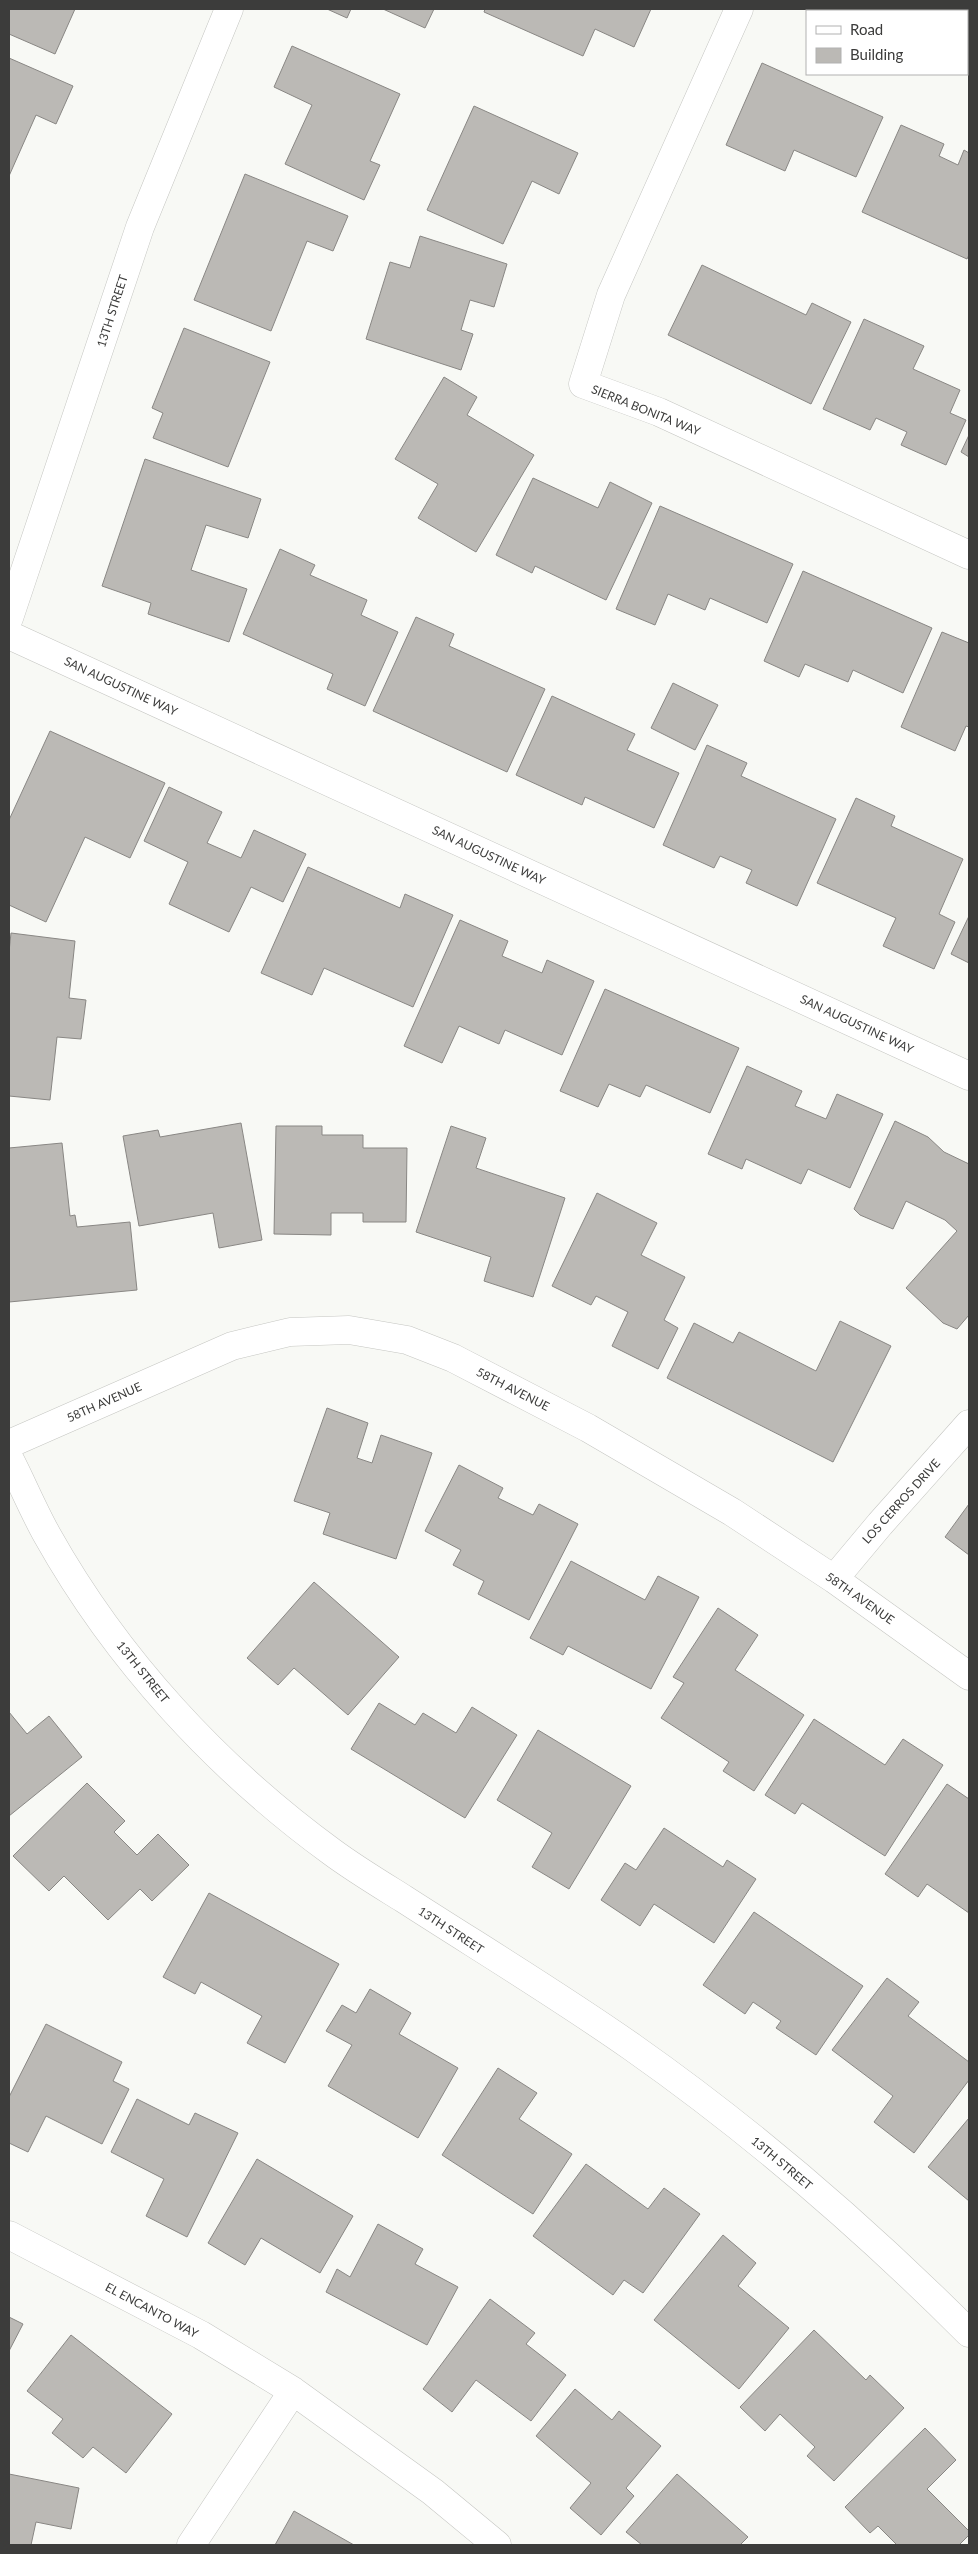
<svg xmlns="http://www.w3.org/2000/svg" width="978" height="2554" viewBox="0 0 978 2554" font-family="Lato,sans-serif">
<rect width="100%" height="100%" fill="#f8f9f5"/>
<path fill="#bbb9b5" stroke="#898784" d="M9,9H75L55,54L9,34Z
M327,9H351L347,18Z
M383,9H434L425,28Z
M485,9H651L634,47L595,29L583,56L484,12Z
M292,46L400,94L370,161L380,165L364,200L285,164L312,105L274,87Z
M9,58L73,86L56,124L36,115L9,176Z
M762,63L883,117L856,177L794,150L785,171L726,145Z
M474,106L578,153L559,194L532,181L503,244L427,210Z
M901,125L944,144L939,156L958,165L964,150L969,153V255L967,259L862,212Z
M245,174L348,216L333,251L307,241L271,331L194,300Z
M420,236L507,264L494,307L470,300L461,330L473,334L461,370L366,339L390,262L410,268Z
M702,265L806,315L812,303L851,322L811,404L668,335Z
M864,319L924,346L913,369L960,390L950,413L966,420L946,465L901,445L907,432L876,418L870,430L823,409Z
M184,328L270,362L228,467L153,438L163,413L152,408Z
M444,377L477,397L467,415L534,455L476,552L418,518L438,484L395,459Z
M969,435V457L961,452Z
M145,459L261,499L248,538L206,525L191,570L247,589L229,642L148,614L151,603L102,586Z
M533,478L598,508L610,482L652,503L606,600L535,566L532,573L496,555Z
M660,506L793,564L767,623L710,598L705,610L668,594L655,625L616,609Z
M280,549L315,565L310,575L367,600L361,615L398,632L365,706L327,689L333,674L243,634Z
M803,571L932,628L903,693L853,670L848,682L805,664L799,677L764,661Z
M416,617L454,634L449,646L545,689L507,772L373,711Z
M942,632L969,643V727L966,726L955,751L901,727Z
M673,683L718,705L695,750L651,728Z
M552,696L635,734L627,750L679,773L654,828L585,797L582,805L516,775Z
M50,731L165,783L130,858L85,837L46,922L9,905V820Z
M707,745L747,763L741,776L836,819L797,906L746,883L752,870L720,856L714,868L663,845Z
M169,787L222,812L207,843L241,858L254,830L306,854L283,902L251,887L229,932L169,904L188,862L144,841Z
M856,798L895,816L891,826L963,859L939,914L955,922L934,969L883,946L896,918L817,883Z
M308,867L400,908L405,894L453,915L413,1007L324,968L312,995L261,973Z
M969,916V963L951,954Z
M460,920L508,941L502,956L542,973L547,960L594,981L562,1055L505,1030L499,1044L459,1026L442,1063L404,1046Z
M11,933L75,941L69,998L86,1000L81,1039L57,1037L50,1100L9,1096V952Z
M605,989L739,1048L710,1113L646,1085L640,1097L609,1084L598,1107L560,1091Z
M747,1066L802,1091L795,1106L826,1119L837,1094L883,1114L850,1188L808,1169L801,1184L746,1159L742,1169L708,1154Z
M895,1121L928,1137L944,1152L969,1164V1315L957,1329L943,1323L906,1288L957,1231L945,1220L906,1201L893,1229L860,1215L854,1209Z
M241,1123L262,1240L219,1248L213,1213L139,1226L123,1136L158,1130L160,1137Z
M276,1126H322V1135H363V1148H407L406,1222H363V1213H331V1235L274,1234Z
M451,1126L486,1138L476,1168L565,1198L533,1297L484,1281L491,1257L416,1232Z
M62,1143L70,1216L75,1215L77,1227L130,1222L137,1290L9,1302V1148Z
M597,1193L657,1223L641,1255L685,1277L664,1320L678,1328L658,1369L612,1346L628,1312L596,1296L591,1305L552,1286Z
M840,1321L891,1346L833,1462L667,1378L694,1323L733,1343L739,1332L816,1371Z
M327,1408L368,1423L357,1458L372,1463L381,1435L432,1453L396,1559L323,1534L330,1513L294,1501Z
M459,1465L503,1488L498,1498L533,1515L539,1504L578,1524L529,1620L478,1594L484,1581L453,1565L461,1550L425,1531Z
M969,1504V1555L945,1537Z
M571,1561L645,1600L658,1576L699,1597L651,1689L568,1646L563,1655L530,1638Z
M314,1582L399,1657L348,1715L294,1668L278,1685L247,1658Z
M718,1608L758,1635L735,1670L804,1715L754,1791L723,1771L729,1762L661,1718L684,1683L673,1677Z
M379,1703L415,1725L423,1713L456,1733L472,1707L517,1735L465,1818L351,1749Z
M9,1712L27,1734L49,1716L82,1757L9,1816Z
M814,1719L885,1765L903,1739L943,1765L885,1856L802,1803L795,1814L765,1795Z
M538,1730L631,1786L569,1889L532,1867L552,1833L497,1800Z
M87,1783L125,1821L114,1832L137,1855L158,1834L189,1865L152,1901L140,1889L108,1920L64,1876L49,1891L13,1856Z
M947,1784L969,1799V1913L927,1884L918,1897L885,1874Z
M664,1828L723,1867L727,1860L756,1879L714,1943L654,1904L640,1926L601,1900L625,1863L636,1870Z
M209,1893L339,1964L285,2063L247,2043L262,2016L201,1982L195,1994L163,1977Z
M754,1912L863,1986L816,2055L776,2028L781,2021L753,2002L745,2014L703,1985Z
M887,1978L919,2002L908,2016L969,2062V2080L914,2153L874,2122L893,2096L832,2050Z
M370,1989L411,2013L399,2034L458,2068L418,2138L328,2086L352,2045L326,2031L342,2005L356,2013Z
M46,2024L122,2062L113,2081L129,2089L102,2144L46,2116L28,2152L9,2143V2097Z
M498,2068L537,2093L519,2119L572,2154L533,2214L442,2155Z
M137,2099L189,2125L195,2113L238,2133L187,2237L146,2216L164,2179L111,2152Z
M969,2118V2201L928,2167Z
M257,2159L353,2216L320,2273L261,2238L245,2265L208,2243Z
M586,2164L648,2209L664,2188L700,2214L643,2293L624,2280L613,2295L533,2236Z
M378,2224L423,2249L415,2264L458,2287L427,2345L326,2292L337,2269L350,2277Z
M723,2235L756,2263L738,2286L789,2328L739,2389L654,2320Z
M490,2299L535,2333L526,2344L566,2375L531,2421L476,2380L452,2412L423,2389Z
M9,2317L23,2324L9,2351Z
M814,2330L866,2380L870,2375L904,2408L834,2481L807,2456L815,2447L780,2414L765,2431L740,2407Z
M71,2335L172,2414L126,2473L93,2447L83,2458L52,2433L63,2419L27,2391Z
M575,2389L612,2420L619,2411L661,2446L626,2488L634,2496L601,2535L570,2508L591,2483L536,2436Z
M925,2428L956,2460L927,2489L969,2531V2535L959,2545H897L878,2526L870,2533L845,2507Z
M9,2474L79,2488L71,2529L36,2522L31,2545H9Z
M677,2474L748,2537L740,2545H642L626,2532Z
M294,2511L354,2545H275Z"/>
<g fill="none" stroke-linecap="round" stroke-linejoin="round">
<g stroke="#c5c6c2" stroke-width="29">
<path id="minor" d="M739,9L611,295L583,384L659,412L969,555
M862,9L867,11
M967,59L969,60
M9,618L140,227L229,9
M9,635L969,1076
M9,1444L232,1346L290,1332L349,1330L407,1340L453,1358L588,1428L732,1512L834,1579L969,1676
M9,1458C22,1483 33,1510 47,1535C117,1660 217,1768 332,1852C355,1869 380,1884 404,1899C480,1948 558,1995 632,2047C753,2132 865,2229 969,2333
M834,1579L880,1524L969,1424
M9,2235L201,2335L293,2391L433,2492L497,2545
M191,2545L293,2391"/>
</g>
<use href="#minor" stroke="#fff" stroke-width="28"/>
</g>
<g text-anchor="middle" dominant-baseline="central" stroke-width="5" stroke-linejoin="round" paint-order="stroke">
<g font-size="12" fill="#3c3c3b" stroke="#fff">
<text transform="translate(112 311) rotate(-72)">13TH STREET</text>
<text transform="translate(646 410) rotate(22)">SIERRA BONITA WAY</text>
<text transform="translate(121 686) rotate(25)">SAN AUGUSTINE WAY</text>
<text transform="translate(489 855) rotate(25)">SAN AUGUSTINE WAY</text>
<text transform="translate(857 1024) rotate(25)">SAN AUGUSTINE WAY</text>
<text transform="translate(513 1389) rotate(27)">58TH AVENUE</text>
<text transform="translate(104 1402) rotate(-24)">58TH AVENUE</text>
<text transform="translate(901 1501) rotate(-48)">LOS CERROS DRIVE</text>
<text transform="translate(860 1598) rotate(35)">58TH AVENUE</text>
<text transform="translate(143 1672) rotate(51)">13TH STREET</text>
<text transform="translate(451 1930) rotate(33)">13TH STREET</text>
<text transform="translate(782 2163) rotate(40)">13TH STREET</text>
<text transform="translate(152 2310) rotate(28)">EL ENCANTO WAY</text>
</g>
</g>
<rect width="978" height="2554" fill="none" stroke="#3c3c3b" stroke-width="20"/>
<rect x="806" y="10" width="162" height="65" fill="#ffffff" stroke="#b1b1b1"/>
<rect x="816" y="26" width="25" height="8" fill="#ffffff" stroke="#b1b1b1"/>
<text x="850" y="35" font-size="15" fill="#3c3c3b">Road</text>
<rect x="816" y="48" width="25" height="15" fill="#bbb9b5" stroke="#b1b1b1"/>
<text x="850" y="60" font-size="15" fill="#3c3c3b">Building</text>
</svg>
